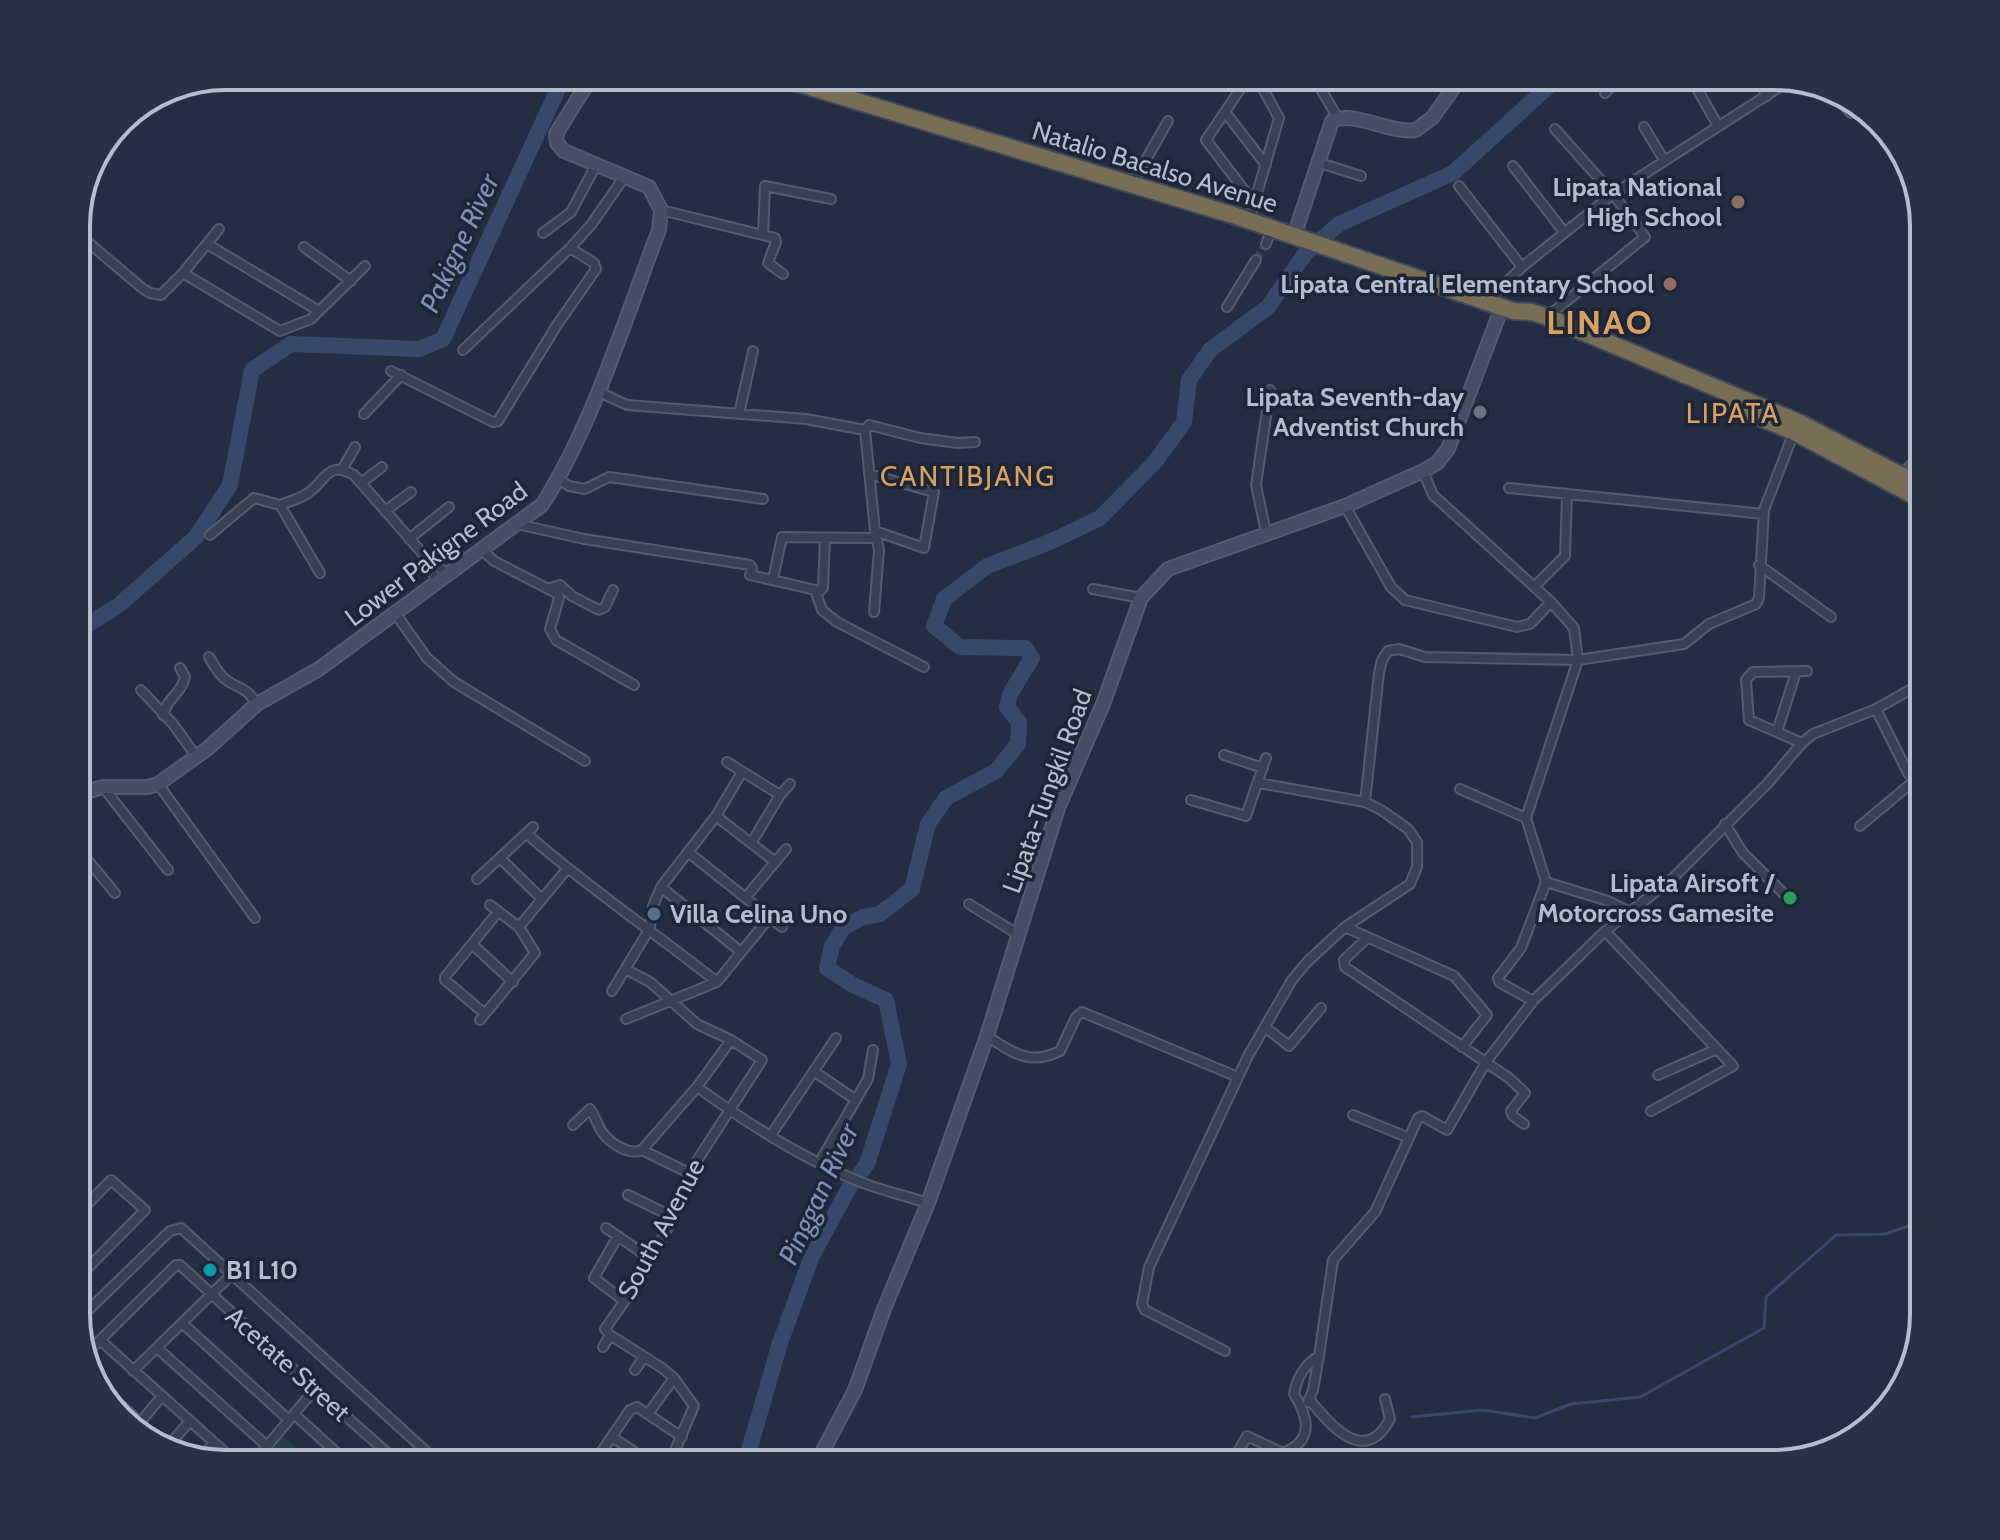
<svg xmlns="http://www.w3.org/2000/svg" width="2000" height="1540" viewBox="0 0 2000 1540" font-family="Cabin,sans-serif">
<rect width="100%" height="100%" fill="#242e42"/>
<path fill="#263d43" d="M283,1436L314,1464H274L266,1456Z"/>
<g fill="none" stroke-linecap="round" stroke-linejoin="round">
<path stroke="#37486a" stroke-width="3" d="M1412,1417L1483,1410L1535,1418L1571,1404L1640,1397L1764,1328L1766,1297L1836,1235L1885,1234L1924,1221"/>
<path stroke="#37486a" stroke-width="16" d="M76,632L119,605L196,537L230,485L252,370L291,344L420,349L443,339L564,76
M745,1464L780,1343L812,1256L849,1188L867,1164L899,1064L886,1000L853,985L827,968L832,946L843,928L863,917L880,914L912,889L928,824L946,798L996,771L1018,744L1019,722L1007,707L1010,694L1032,658L1025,648L960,647L934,626L944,599L987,566L1052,541L1100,518L1155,462L1184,422L1189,380L1210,350L1268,307L1305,254L1339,224L1453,173L1560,76"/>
<path stroke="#3a4357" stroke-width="8" stroke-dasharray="8 4" stroke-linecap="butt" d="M1256,260L1266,244"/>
<g stroke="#535c6c" stroke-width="12">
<path id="street" d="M1249,76L1206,140L1254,203
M1313,76L1338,118
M1690,76L1718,126
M1756,76L1767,96
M392,82L397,76
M1605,93L1621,76
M1838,98L1851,113
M1225,112L1266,165
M1644,127L1664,160
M1317,162L1361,176
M1513,166L1564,232
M1132,184L1168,121
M1459,186L1522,267
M661,210L775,238L776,242L768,263L783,274
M1249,221L1279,118L1256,76
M76,232L142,288L150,293L161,295L183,273L219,229
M543,233L571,212L596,165
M763,234L765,186L831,199
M207,244L319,311
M1266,244L1272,228
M304,247L351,281
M183,273L280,331L311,319L365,266
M1487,301L1522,267L1613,194L1789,81
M1227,307L1256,260
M1547,317L1645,237L1613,194L1555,129
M463,350L570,248L591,225L625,176
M391,371L493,422L498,421L557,325L596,269L594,263L570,248
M597,391L627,405L806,419L865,430L869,425L920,438L957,443L975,442
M364,414L401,375
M739,414L753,351
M865,430L875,531L879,550L874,612
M343,468L355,447
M1423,471L1433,495L1551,602L1574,628L1578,660L1526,818L1546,882L1608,901L1628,911
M869,474L934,492L924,548L875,531
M558,479L569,486L585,489L609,477L763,499
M361,483L382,467
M1509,488L1764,514
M1345,506L1391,587L1405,600L1517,627L1530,624L1551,602
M385,511L411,492
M517,524L584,539L750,565L752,568L750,575L820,591L823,588L825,538
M1266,533L1256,485L1270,390
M210,535L254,498L280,505
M409,539L449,507
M481,549L494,561L558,594L559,598L550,629L556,640L634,685
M1759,565L1831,617
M320,573L280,505C288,502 298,499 305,495C326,483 326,459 354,475L424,555
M773,579L782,537L876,538
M437,582L424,555L447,574
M1534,587L1565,556L1567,495
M550,588L560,585L572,596L599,610L605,607L613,590
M1093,589L1141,598
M815,590L822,610L837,622L924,667
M395,613L427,658L454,682L585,761
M209,657C214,665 218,674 225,679C241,691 243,684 257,704
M141,690L173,724L196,756
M1876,709L1908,773L1914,781L1924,785
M163,715C166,699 182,693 185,677L180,668
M1777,732L1796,672
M1802,743L1749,720L1746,680L1753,672L1807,671
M1224,755L1263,768
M727,762L780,795
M158,784L255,918
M103,787L168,870
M1460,789L1526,818
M1191,800L1246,816L1266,758
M1365,802L1379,673L1382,660L1388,651L1399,649L1425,657L1578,660L1684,644L1709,624L1756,604L1759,598L1764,510L1794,432
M716,816L774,861
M1725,824L1743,853L1787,897
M1860,826L1914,781
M527,834C587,887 654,932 717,982
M752,842L780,795L790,784
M76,846L115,893
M688,852L782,927
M500,858L542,899
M477,879L533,827
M661,887L741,952
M746,897L786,849
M969,904L1019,935
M519,927L567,869
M1345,927L1454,976L1487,1015L1462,1047
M1605,931L1733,1066L1651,1111
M1367,938L1344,960L1345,967L1509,1078L1525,1093L1511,1111L1513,1116L1524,1124
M76,943L83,950
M472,944L513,982
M627,970L650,982L697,1024L731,1040L762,1060L689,1173L670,1224L640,1279L605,1329L610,1335L662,1368L674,1378L694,1406L669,1464
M612,991L650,928L653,906L661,887L716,816L742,772
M1533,1001L1499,982L1498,978L1521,948L1546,882
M485,1014L445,980V977L498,912
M626,1019L717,982L769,918
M480,1020L535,953L519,927L490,905
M1265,1027L1289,1046L1321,1008
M987,1036C1013,1053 1029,1066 1060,1051L1076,1017L1082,1012L1233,1075
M815,1072L856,1100
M1658,1075L1717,1049
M697,1087C748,1124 804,1160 863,1183C884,1191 906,1196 928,1203
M1353,1115L1407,1137
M573,1125L590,1109C595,1115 597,1125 602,1132C610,1143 629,1156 642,1150L697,1087L731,1040
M771,1135L836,1038
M642,1150L689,1173
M819,1163L868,1079L873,1050
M628,1195L673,1217
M606,1228L651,1259
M618,1236L594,1278L624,1301
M76,1280L145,1210L111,1180L76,1216
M76,1322L170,1231L181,1228L440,1464
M182,1323L289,1420
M100,1340L238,1464
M603,1347L610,1335
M157,1348L267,1446
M1225,1351L1145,1310L1142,1304L1149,1267L1248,1056L1292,980L1307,962L1345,927L1410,884L1417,867V842L1408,829L1381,810L1365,802L1259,783
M85,1355L176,1265H180L315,1389L400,1464
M635,1370L644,1357
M133,1371L231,1275
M91,1379L140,1422
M1309,1399C1330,1425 1365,1467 1390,1419L1385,1399
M1308,1402L1313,1390L1319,1356
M294,1414L349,1464
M648,1414L674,1378
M133,1431L162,1396
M612,1437L653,1464
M169,1445L190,1421
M202,1456L214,1443
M252,1464L315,1389
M593,1464L630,1410L637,1407L682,1437
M1231,1464L1247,1436L1283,1453C1314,1441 1309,1418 1294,1394C1297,1377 1304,1365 1319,1356L1333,1260L1375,1212L1418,1118L1422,1116L1447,1130L1486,1062L1533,1001L1605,931L1671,880L1768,783L1802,743L1813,734L1876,709L1924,682"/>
</g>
<g stroke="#535c6c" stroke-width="16">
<path id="secondary" d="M84,188L129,113
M1294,236L1332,121C1354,110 1390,134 1416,130L1433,117L1462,76
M1897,482L1924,454
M76,800L89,791L103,787H148L158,784L207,749L257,704L319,669L542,505C593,425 625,319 659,230L661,210L649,187L564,151L557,143L556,134L592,76
M816,1464L855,1390L884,1309L928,1203L987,1036L1058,808L1103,704L1141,598L1168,569L1345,506L1423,471L1437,463L1448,449L1502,307"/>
</g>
<g stroke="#404959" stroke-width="20">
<path id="highway" d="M774,76L1233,215L1513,311L1532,312L1547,317L1800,423L1924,487
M1733,406L1794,432L1924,501"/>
</g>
<use href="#street" stroke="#384151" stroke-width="8"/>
<use href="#secondary" stroke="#464f65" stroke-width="12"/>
<use href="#highway" stroke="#786d55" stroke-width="16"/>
</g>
<g fill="#8d6e63" stroke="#1d2637" stroke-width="3">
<circle cx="1738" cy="202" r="8"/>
<circle cx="1670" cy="284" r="8"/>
</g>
<circle fill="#6b7280" stroke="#1d2637" stroke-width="3" cx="1480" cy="412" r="8"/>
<circle fill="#2e9e5b" stroke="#1d2637" stroke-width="3" cx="1790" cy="898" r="8"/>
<circle fill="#5c6f8a" stroke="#1d2637" stroke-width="3" cx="654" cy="914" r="8"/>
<circle fill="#0f9aa8" stroke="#1d2637" stroke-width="3" cx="210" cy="1270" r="8"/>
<g text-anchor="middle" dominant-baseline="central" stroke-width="7" stroke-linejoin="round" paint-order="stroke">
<g font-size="26" fill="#b5bccc" stroke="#1d2637">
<text transform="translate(1155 167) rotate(17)">Natalio Bacalso Avenue</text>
<text transform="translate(436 554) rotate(-37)">Lower Pakigne Road</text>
<text transform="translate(1047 791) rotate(-70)">Lipata-Tungkil Road</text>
<text transform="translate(661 1229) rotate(-62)">South Avenue</text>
<text transform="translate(288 1364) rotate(42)">Acetate Street</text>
</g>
<g font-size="26" font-weight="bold" fill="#b5bccc" stroke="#1d2637" text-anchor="end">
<text x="1722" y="187">Lipata National<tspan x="1722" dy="30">High School</tspan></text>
<text x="1654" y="284">Lipata Central Elementary School</text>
<text x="1464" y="397">Lipata Seventh-day<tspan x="1464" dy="30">Adventist Church</tspan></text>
<text x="1774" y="883">Lipata Airsoft /<tspan x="1774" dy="30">Motorcross Gamesite</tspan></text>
<text x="670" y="914" text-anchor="start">Villa Celina Uno</text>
<text x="226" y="1270" text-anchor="start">B1 L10</text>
</g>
<g font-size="28" font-style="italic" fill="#7c8fb4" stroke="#1d2637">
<text transform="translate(459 243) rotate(-65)">Pakigne River</text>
<text transform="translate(818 1194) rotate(-65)">Pinggan River</text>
</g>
<g font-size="28" letter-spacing="2" fill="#dba060" stroke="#1d2637">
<text x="1733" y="413">LIPATA</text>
<text x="968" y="476">CANTIBJANG</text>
</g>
<g font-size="34" font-weight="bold" letter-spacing="2" fill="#dba060" stroke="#1d2637">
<text x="1600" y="322">LINAO</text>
</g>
</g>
<path d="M0 0H2000V1540H0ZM226 90H1774A136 136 0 0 1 1910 226V1314A136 136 0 0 1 1774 1450H226A136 136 0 0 1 90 1314V226A136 136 0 0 1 226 90Z" fill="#293243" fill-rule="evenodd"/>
<path fill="none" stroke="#b5bccc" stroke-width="4" d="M226 90H1774A136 136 0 0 1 1910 226V1314A136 136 0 0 1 1774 1450H226A136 136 0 0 1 90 1314V226A136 136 0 0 1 226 90Z"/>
</svg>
